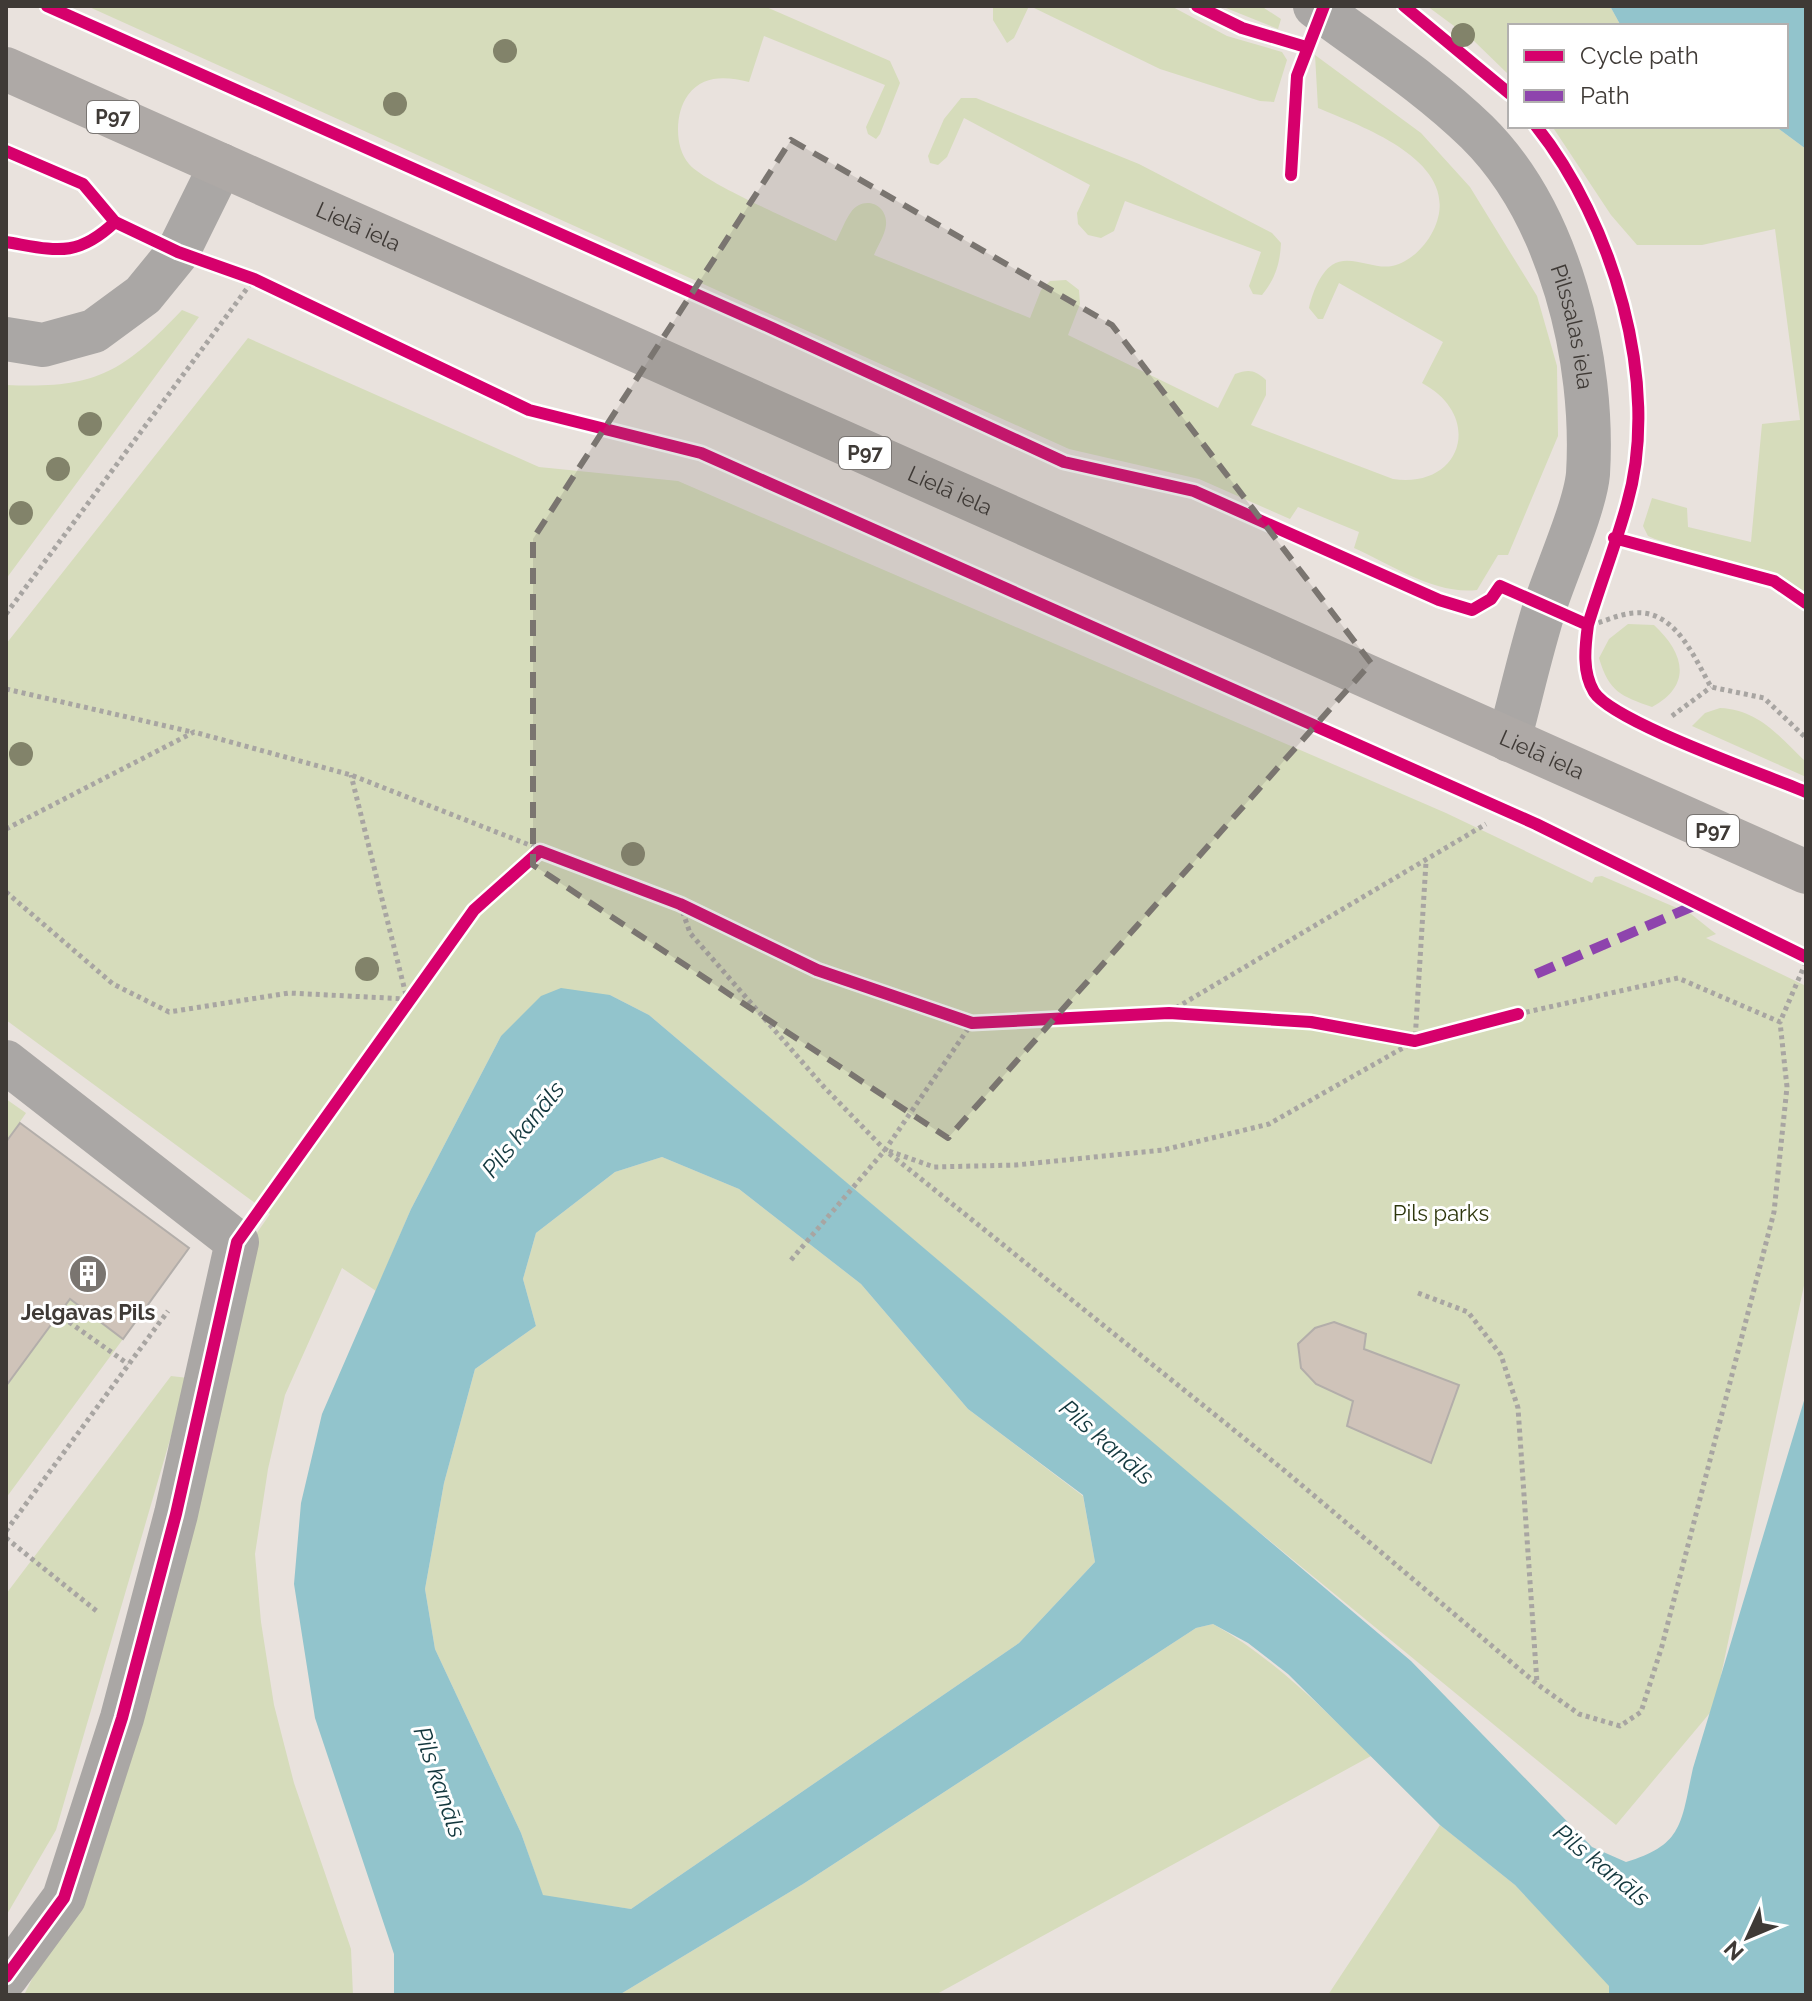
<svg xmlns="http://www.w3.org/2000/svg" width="1812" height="2001" viewBox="0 0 1812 2001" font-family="Raleway,sans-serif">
<rect width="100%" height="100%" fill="#e9e2dd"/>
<path fill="#d6dcbb" d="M87,6H764L890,61L900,83L880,134L876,139L868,134L866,127L885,85L764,36L749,82C727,77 704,74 688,95C675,112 674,147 689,164C707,185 806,226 836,241C841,232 845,220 851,212C863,195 888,204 886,225C885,235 878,245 874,255L1030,318L1041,290L1050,281L1066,280L1079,290L1080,304L1068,335L1218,408L1235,374C1249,369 1255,370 1266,380V395L1251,425L1393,479C1461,489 1485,417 1422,383L1443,342L1339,283L1323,319H1318L1309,308C1312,294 1320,273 1332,265C1349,253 1374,270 1392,266C1410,262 1425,247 1433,231C1467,163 1363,127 1318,108L1315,55L1421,133L1470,187L1537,296L1557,366L1558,436L1508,555H1498L1477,590C1435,595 1392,565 1354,548L1359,532L1298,507L1290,519L1199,479L1069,449Z
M993,6H1029L1014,38L1007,43L993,20Z
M1030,6H1171L1227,36L1282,52L1287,60L1274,102L1260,101L1160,69Z
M1221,6H1261L1281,19L1278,29Z
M1427,6H1610L1621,26H1510V76L1473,40Z
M961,98H976L1139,164L1272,233L1281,243C1280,264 1275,279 1262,295L1253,294L1249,286L1261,252L1125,201L1114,231L1101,238L1088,235L1078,224L1077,213L1090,185L964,118L947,157L938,165L930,163L928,156L944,119Z
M1552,126H1775L1806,149V592L1784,580L1655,539L1648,536L1643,526L1652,498L1687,508L1688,527L1751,542L1762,424L1800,420L1775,229L1702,245H1637L1611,215Z
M182,310L199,317L6,579V385C95,389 122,373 182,310Z
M248,338L539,467L678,481L1446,813L1592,883L1595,877L1602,876L1691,914L1716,934L1706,938L1806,986V1276L1714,1708L1616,1825L1214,1495L649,1015L610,995L501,1036L411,1209L376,1291L342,1268L285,1395L268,1469L255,1554L261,1622L274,1705L294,1783L351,1949L353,1995H24L94,1856L245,1250L270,1214L6,1020V644Z
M1628,624L1654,625C1683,652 1694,684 1652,707C1621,696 1609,692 1599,658L1609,639Z
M1720,708C1759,710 1779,736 1806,762V777L1692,726L1705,713Z
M6,1099L26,1113L6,1142Z
M662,1157L739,1189L861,1284L968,1409L1083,1496L1095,1562L1019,1643L631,1909L543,1896L521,1833L435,1649L425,1589L444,1483L475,1369L536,1326L523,1279L536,1233L615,1172Z
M70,1299L123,1339L6,1498V1386Z
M171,1376L188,1378L56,1830L6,1916V1594Z
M1213,1624C1275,1659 1321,1707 1371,1756L935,1995H619L803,1884L1196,1628Z
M1440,1825L1515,1885L1610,1986L1609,1995H1328Z"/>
<path fill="#92c4cc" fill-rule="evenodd" d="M1610,6H1806V149L1775,126H1786V26H1621Z
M561,988L610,995L649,1015L1411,1661L1592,1847L1626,1862C1684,1845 1681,1822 1693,1768L1806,1394V1995H1609V1986L1515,1885L1440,1825L1288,1674L1248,1643L1213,1624L1196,1628L803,1884L619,1995H394V1954L315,1718L294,1584L301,1503L322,1414L411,1209L501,1036L541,996ZM662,1157L739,1189L861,1284L968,1409L1083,1495L1095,1562L1019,1643L631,1909L543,1895L521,1833L435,1649L425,1589L444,1483L475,1369L536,1326L523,1279L536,1233L615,1172Z"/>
<path fill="#cfc3b9" stroke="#b3aeaa" stroke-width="2" d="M20,1123L189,1248L123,1339L70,1299L6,1386V1142Z
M1334,1322L1366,1334L1364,1349L1459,1385L1431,1463L1347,1426L1353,1401L1316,1384L1301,1368L1298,1344L1315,1328Z"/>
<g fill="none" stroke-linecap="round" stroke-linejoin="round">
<path stroke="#a8a5a2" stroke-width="5" stroke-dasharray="4 4" stroke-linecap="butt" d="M6,614L254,279
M1591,625C1605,621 1620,614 1634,613C1675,609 1694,657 1711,687L1764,698L1806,738
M6,689L192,732
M1672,716L1711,687
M6,829L194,732L351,775L680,904L817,970L972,1023L1169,1013L1311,1022L1415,1041L1480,1026
M6,892L113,984L169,1012L289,993L407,999L351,775
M680,904L690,933L824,1087L885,1150L1285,1471L1537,1684L1579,1714L1620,1726L1641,1712L1662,1646L1774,1212L1787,1087L1780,1022
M1169,1012L1486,824
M1518,1014L1678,978L1780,1022L1806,962
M889,1151L934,1167L1016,1165L1163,1150L1269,1124L1415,1041L1426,862
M266,1201L474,910L540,851
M791,1260L885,1150L972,1023
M1418,1293L1468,1312L1501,1355L1518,1408L1537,1683
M69,1322L128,1364
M6,1531L168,1311
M6,1538L99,1613"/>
<g stroke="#aaa7a5" stroke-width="44">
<path id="s1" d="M1315,6C1370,47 1428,84 1477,132C1560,214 1595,360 1588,474C1585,507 1556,572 1545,606C1531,650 1521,696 1509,740"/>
<path d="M6,339L43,345L94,331L143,295L178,252L221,165"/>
<path d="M6,1062L237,1242L176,1514L122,1718L64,1898L6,1977"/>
</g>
<path stroke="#aea9a6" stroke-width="44" id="s2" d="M6,69L1806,872"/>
<path stroke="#8e44ad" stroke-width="10" stroke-dasharray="20 10" stroke-linecap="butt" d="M1536,974L1698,904"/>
<g stroke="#fff" stroke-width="17">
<path id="cycleway" d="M47,6L772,328L1064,462L1194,491L1439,600L1472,610L1491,599L1500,586L1588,625C1585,647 1582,672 1594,692C1613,722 1766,775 1806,792
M1197,6L1242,28L1306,47
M1404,6L1510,94
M1536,126C1612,221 1662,383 1627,504C1616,544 1600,585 1588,625
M6,151L83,184L115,222L178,252L254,279L529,410L701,453L1536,824L1806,957
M1291,175L1297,76L1324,6
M6,242C55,250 76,259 115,222
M1614,538L1774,581L1806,603
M6,1977L64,1898L122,1718L176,1514L237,1242L474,910L540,851L680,904L817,970L972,1023L1169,1013L1311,1022L1415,1041L1518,1014"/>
</g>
<use href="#cycleway" stroke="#d6006c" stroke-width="12"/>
</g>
<g fill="#82836a">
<circle cx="1463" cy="35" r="12"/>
<circle cx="505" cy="51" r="12"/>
<circle cx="395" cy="104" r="12"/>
<circle cx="90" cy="424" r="12"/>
<circle cx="58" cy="469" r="12"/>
<circle cx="21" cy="513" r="12"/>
<circle cx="21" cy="754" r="12"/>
<circle cx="633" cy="854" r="12"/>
<circle cx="367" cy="969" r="12"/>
</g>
<path fill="#7a7570" fill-opacity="0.2" stroke="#7a7570" stroke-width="6" stroke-dasharray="16 10" stroke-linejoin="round" d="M791,140L1112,325L1371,663L948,1138L533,865V539Z"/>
<defs>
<g id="building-disc" transform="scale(2)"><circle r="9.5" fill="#7a7570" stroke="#fff"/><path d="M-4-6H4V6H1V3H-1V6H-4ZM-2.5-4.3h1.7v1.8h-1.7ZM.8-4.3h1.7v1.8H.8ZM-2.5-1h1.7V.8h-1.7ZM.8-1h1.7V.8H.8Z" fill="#fff"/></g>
</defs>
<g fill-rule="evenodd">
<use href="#building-disc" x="88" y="1274"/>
</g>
<g text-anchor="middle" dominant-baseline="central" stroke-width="6" stroke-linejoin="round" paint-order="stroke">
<g fill="#fff" stroke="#797572" stroke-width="2">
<rect x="87" y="101" width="52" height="32" rx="6"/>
<rect x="839" y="437" width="52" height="32" rx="6"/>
<rect x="1687" y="815" width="52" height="32" rx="6"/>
</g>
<g font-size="20" font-weight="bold" fill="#3f3a36">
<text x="113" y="117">P97</text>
<text x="865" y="453">P97</text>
<text x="1713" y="831">P97</text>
</g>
<g font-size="22" fill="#3f3a36" stroke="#fff">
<text stroke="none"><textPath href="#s2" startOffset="386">Lielā iela</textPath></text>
<text stroke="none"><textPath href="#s1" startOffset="426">Pilssalas iela</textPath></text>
<text stroke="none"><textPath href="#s2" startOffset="1034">Lielā iela</textPath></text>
<text stroke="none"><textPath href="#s2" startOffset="1682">Lielā iela</textPath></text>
</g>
<g font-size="22" fill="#2d360c" stroke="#fff">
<text x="1441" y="1213">Pils parks</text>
</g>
<g font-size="22" font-weight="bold" fill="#3f3a36" stroke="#fff">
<text x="88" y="1312">Jelgavas Pils</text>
</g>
<g font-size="24" font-style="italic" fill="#12373d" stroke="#fff">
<text transform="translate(523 1129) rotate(-51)">Pils kanāls</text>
<text transform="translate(1107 1442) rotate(41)">Pils kanāls</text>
<text transform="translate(440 1782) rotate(71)">Pils kanāls</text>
<text transform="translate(1602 1865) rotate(39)">Pils kanāls</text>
</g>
</g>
<rect width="1812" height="2001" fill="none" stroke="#3f3a36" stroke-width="16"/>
<rect x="1508" y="24" width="280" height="104" fill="#ffffff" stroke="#b2b0af" stroke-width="2"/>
<rect x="1524" y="50" width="40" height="12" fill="#d6006c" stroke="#b2b0af" stroke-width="2"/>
<text x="1580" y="64" font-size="24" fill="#3f3a36">Cycle path</text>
<rect x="1524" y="90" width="40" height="12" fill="#8e44ad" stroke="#b2b0af" stroke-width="2"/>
<text x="1580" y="104" font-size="24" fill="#3f3a36">Path</text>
<g transform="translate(1748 1937) rotate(226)" stroke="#ffffff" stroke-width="6" paint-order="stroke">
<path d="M0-6L14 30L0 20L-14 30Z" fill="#3f3a36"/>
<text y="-12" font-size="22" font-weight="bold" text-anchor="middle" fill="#3f3a36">N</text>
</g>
</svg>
